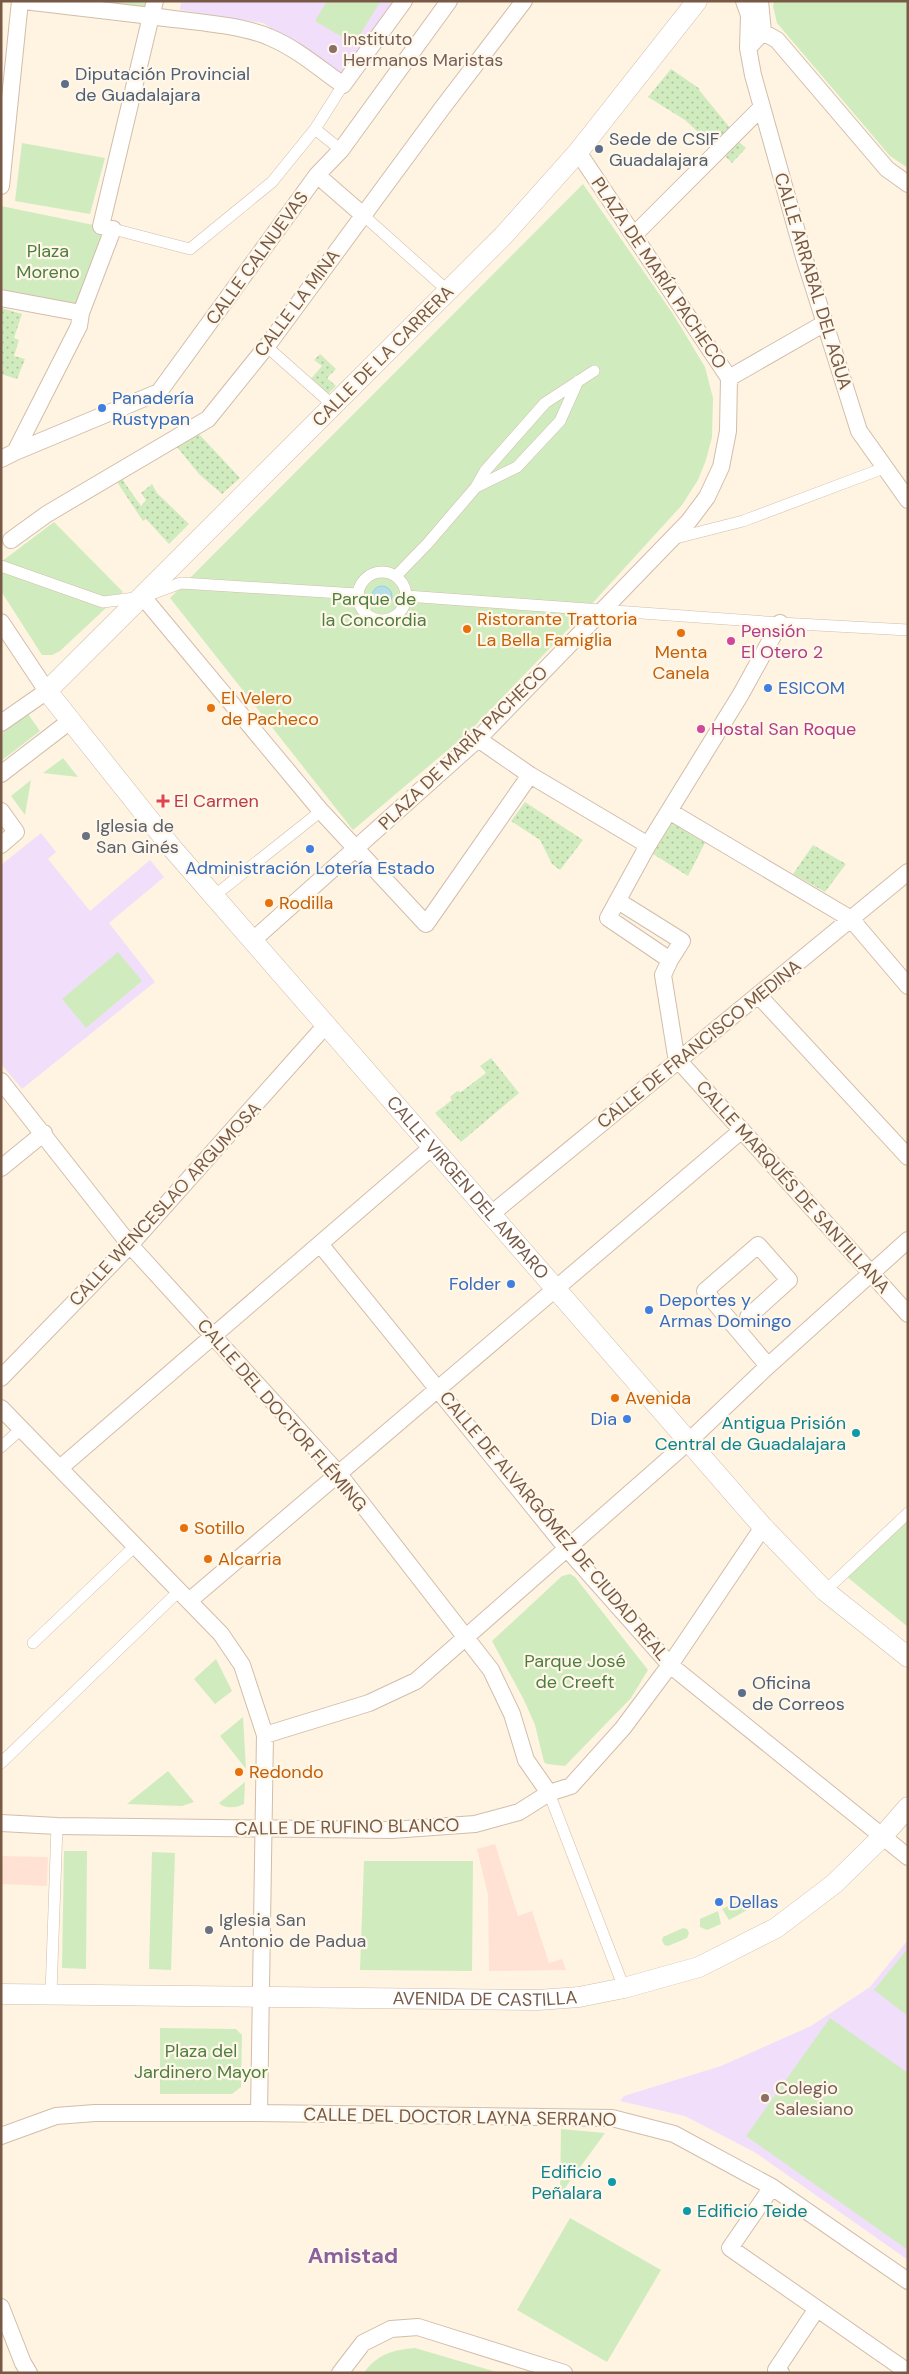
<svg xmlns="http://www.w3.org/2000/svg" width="909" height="2374" viewBox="0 0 909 2374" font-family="'DM Sans',sans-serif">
<defs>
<pattern id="grass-dots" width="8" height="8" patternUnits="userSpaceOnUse" patternTransform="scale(1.25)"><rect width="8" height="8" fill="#d0ecbf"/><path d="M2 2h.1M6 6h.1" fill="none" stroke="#aec29d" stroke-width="1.8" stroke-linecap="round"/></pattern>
</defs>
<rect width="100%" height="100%" fill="#fef4e1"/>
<path fill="#ffe2d4" d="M495,1844L518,1916L532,1911L549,1963L562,1959L566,1970L489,1971L488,1895L477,1849Z
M1,1856L48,1857L47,1886L1,1884Z"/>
<path fill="#f1defa" d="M181,1H397L344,75L263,23L180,10Z
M41,833L56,852L48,859L90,911L150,860L164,877L109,923L155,982L22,1089L1,1064V865Z
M908,1940V2260L756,2153L685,2116L620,2101L624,2096L721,2066L811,2026L870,1987Z"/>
<path fill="url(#grass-dots)" d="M671,69L700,89L699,90L731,129L713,146L685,120L648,97Z
M739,142L746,148L732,163L724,155Z
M1,308L22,314L14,338L19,340L14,356L25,359L17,379L1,374Z
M320,354L336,369L327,378L336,386L326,396L309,381L322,366L314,360Z
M198,433L240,478L222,494L199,474L177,447Z
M122,479L141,506L146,500L141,493L152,484L157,493L189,524L169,544L146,519L143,521L117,482Z
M525,802L583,840L560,870L552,864L540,840L511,821Z
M672,823L705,843L688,876L653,854Z
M813,845L846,864L825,892L793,874Z
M491,1058L519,1093L461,1142L435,1113L452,1100L450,1097L457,1091L461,1092L486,1073L480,1066Z"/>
<path fill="#d0ecbf" d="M24,1H155L151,16Z
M327,1H381L354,44L315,21Z
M774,1H908V168L890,156L777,23L773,6Z
M22,143L105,158L90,214L15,201Z
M583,184L673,314L705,367L713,398L712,437L706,460L698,480L682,505L579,618L468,733L353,830L170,598Z
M1,206L113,229L81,313L1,298Z
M54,522L123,592L60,651L52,655H42L1,591V562Z
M28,714L40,731L1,761V734Z
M63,758L78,777L43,773L62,759Z
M31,780L25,815L11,796Z
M118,952L142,981L86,1028L62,999Z
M908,1518V1627L846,1576Z
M570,1574L575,1577L648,1670L631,1698L565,1766L547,1764L544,1762L535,1725L524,1700L492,1641L562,1576Z
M216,1659L232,1691L215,1704L194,1679Z
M243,1717L246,1769L220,1736Z
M168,1771L194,1802L182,1806L127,1804Z
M245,1782L244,1804C237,1808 224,1809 219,1803Z
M64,1851H87L86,1969L62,1968Z
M152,1852L175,1853L171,1970L149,1969Z
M364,1861H473L472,1971L360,1970Z
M745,1898L752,1906L751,1908L729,1920L722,1909Z
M718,1911L721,1924L707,1930L700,1927V1919Z
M683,1928L687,1929L689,1933L687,1938L668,1946L664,1945L662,1940L663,1937Z
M908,1948V2016L874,1990Z
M830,2018L908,2073V2250L746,2136Z
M160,2028L236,2029L242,2035L241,2087L232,2094H160Z
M561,2129L605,2133L560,2195Z
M570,2218L661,2270L607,2362L517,2310Z
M415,2348L500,2373H364C377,2354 393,2350 415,2348Z"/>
<path fill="#b5dfe8" stroke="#9acfdb" d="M372 596a10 10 0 1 1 20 0a10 10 0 1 1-20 0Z"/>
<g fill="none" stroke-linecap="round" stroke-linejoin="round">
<g stroke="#d2bdaa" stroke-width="12">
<path id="pedestrian" d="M315,129L341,150
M363,215L448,291
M113,229L190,249L272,182L315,129L343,85
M266,346L327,400
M476,487L517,467L560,421L578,381
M672,539L743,521L884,468
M1,566L103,602L143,597L181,583L357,594
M358 596a24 24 0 1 1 48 0a24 24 0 1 1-48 0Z
M396,576L428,543L476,487L485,471L545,403L594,371
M406,596L780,623L908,630
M214,896L321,811
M1,1447L21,1429
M825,1591L908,1513
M33,1643L134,1547
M1,1763L179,1591
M549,1793L624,1988
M51,1993L57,1826"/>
</g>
<g stroke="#d2bdaa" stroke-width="18">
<path id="minor" d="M24,1L151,16L155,1
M744,1L749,15L748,48
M760,1L763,32L748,48L753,75L804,257L859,431L908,500
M763,32L777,40L887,169L908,184
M317,175L363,215
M1,186L20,1
M634,235L762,107
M1,298L81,313
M729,378L825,323
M15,452L159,392L317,175L341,150L449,1
M1,459L15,452L79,326L81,313L113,229L101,226L151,16C183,21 240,24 269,37C296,48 319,68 343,85L404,1
M11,540L47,514L208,419L270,342L443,107L524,1
M143,597L321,811L426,924L530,775
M1,622L47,691L1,723
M478,739L530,775L648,845
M1,774L70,721
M1,811L16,832L1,845
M669,811L851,919L908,986
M618,901L682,941L670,960
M252,941L478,739L689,521L707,497L721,467L728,431L729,378L578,152
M759,996L908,1157
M678,1060L908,1314
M677,1062L663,975L670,960L608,918L648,845L741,694L780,623
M1,1081L130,1245L338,1473L491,1670L512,1714L526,1760L549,1793
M1,1168L44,1133
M490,1215L908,872
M320,1244L568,1550L670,1665L908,1857
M748,1317L789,1280L758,1245L705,1291L768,1366
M1,1378L130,1245L325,1026
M1,1408L221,1634L242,1665L265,1735L259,2113
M60,1468L431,1148
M189,1601L742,1130
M265,1735L369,1703L416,1681L688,1442L768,1366L908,1240
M1,1823L57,1826L392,1830L475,1824L519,1812L549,1793L571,1786L623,1728L670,1665L763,1527
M1,2136L56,2116L95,2113H259L612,2118L674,2134L772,2187L908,2281
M772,2187L730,2248L908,2372
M1,2307L23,2363L29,2373
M340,2373L363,2343L391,2329L418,2327L564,2373
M781,2373L776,2370L816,2310"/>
</g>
<g stroke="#d2bdaa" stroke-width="21">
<g id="tertiary">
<path id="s1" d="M697,1L578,152L503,236L47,691L172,848L763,1527L825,1591L908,1657"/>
<path id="s2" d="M1,1994L538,2000L579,1997L624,1988L699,1967L776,1928L834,1884L882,1837L908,1807"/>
</g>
</g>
<use href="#pedestrian" stroke="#fff" stroke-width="11"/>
<use href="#minor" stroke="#fff" stroke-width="16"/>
<use href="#tertiary" stroke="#fff" stroke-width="20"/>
</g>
<g fill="#8d6e63" stroke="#fff7e9" stroke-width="2">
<circle cx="333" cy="49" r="5"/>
<circle cx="765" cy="2098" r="5"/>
</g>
<g fill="#5c6f8a" stroke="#fff7e9" stroke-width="2">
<circle cx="65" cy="84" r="5"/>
<circle cx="599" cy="149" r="5"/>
<circle cx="742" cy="1693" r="5"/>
</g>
<g fill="#3f7fe0" stroke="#fff7e9" stroke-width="2">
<circle cx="102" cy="408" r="5"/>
<circle cx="768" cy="688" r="5"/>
<circle cx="310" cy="849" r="5"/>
<circle cx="511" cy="1284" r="5"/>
<circle cx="649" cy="1310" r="5"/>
<circle cx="627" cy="1419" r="5"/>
<circle cx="719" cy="1902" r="5"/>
</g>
<g fill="#e8710a" stroke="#fff7e9" stroke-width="2">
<circle cx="467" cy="629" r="5"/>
<circle cx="681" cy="633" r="5"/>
<circle cx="211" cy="708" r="5"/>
<circle cx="269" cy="903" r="5"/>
<circle cx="615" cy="1398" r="5"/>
<circle cx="184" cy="1528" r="5"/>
<circle cx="208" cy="1559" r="5"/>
<circle cx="239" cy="1772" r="5"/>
</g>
<g fill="#d1479c" stroke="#fff7e9" stroke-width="2">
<circle cx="731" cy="641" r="5"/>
<circle cx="701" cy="729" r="5"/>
</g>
<path fill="#e0444e" stroke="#fff7e9" stroke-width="2" d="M160.5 793.5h5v5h5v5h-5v5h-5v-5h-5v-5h5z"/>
<g fill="#6b7280" stroke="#fff7e9" stroke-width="2">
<circle cx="86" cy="836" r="5"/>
<circle cx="209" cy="1930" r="5"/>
</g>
<g fill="#0f9aa8" stroke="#fff7e9" stroke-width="2">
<circle cx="856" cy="1433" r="5"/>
<circle cx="612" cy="2182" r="5"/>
<circle cx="687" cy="2211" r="5"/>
</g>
<g text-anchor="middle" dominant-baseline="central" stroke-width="4.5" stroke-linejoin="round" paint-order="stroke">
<g font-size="18" fill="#785e54" stroke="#fff7e9" text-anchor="start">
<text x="343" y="39">Instituto<tspan x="343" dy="21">Hermanos Maristas</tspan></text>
<text x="775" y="2088">Colegio<tspan x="775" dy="21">Salesiano</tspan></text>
</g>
<g font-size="18" fill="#4e5e75" stroke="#fff7e9" text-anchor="start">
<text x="75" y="74">Diputación Provincial<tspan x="75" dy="21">de Guadalajara</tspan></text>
<text x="609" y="139">Sede de CSIF<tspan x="609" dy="21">Guadalajara</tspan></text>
<text x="752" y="1683">Oficina<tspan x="752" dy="21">de Correos</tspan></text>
</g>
<g font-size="18" fill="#4e7e3d" stroke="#fff7e9">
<text x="48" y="251">Plaza<tspan x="48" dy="21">Moreno</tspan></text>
<text x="374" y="599">Parque de<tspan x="374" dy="21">la Concordia</tspan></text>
<text x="575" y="1661">Parque José<tspan x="575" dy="21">de Creeft</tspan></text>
<text x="201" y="2051">Plaza del<tspan x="201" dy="21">Jardinero Mayor</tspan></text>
</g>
<g font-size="18" fill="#775946" stroke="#fff7e9">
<text transform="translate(257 258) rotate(-54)">CALLE CALNUEVAS</text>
<text transform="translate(659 273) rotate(56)">PLAZA DE MARÍA PACHECO</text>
<text transform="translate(813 281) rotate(73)">CALLE ARRABAL DEL AGUA</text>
<text transform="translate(297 303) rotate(-53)">CALLE LA MINA</text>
<text transform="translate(383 356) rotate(-45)">CALLE DE LA CARRERA</text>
<text transform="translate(463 748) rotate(-44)">PLAZA DE MARÍA PACHECO</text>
<text transform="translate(699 1044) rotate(-39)">CALLE DE FRANCISCO MEDINA</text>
<text transform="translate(793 1187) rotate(48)">CALLE MARQUÉS DE SANTILLANA</text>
<text stroke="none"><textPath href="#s1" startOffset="1600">CALLE VIRGEN DEL AMPARO</textPath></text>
<text transform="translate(165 1204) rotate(-47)">CALLE WENCESLAO ARGUMOSA</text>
<text transform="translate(282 1415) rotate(49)">CALLE DEL DOCTOR FLÉMING</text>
<text transform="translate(554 1526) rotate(50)">CALLE DE ALVARGÓMEZ DE CIUDAD REAL</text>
<text transform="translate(347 1827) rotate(-1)">CALLE DE RUFINO BLANCO</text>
<text stroke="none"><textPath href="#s2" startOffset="484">AVENIDA DE CASTILLA</textPath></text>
<text transform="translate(460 2117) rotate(1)">CALLE DEL DOCTOR LAYNA SERRANO</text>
</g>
<g font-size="18" fill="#366cbe" stroke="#fff7e9" text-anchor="start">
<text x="112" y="398">Panadería<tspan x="112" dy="21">Rustypan</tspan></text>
<text x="778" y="688">ESICOM</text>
<text x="310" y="868" text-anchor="middle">Administración Lotería Estado</text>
<text x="501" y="1284" text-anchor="end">Folder</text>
<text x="659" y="1300">Deportes y<tspan x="659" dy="21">Armas Domingo</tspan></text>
<text x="617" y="1419" text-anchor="end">Dia</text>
<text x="729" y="1902">Dellas</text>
</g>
<g font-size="18" fill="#c56008" stroke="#fff7e9" text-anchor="start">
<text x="477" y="619">Ristorante Trattoria<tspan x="477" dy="21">La Bella Famiglia</tspan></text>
<text x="681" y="652" text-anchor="middle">Menta<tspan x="681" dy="21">Canela</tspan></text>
<text x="221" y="698">El Velero<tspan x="221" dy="21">de Pacheco</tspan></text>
<text x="279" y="903">Rodilla</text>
<text x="625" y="1398">Avenida</text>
<text x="194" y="1528">Sotillo</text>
<text x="218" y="1559">Alcarria</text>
<text x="249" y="1772">Redondo</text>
</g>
<g font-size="18" fill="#b23c85" stroke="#fff7e9" text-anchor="start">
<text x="741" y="631">Pensión<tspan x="741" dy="21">El Otero 2</tspan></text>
<text x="711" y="729">Hostal San Roque</text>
</g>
<g font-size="18" fill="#be3a42" stroke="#fff7e9" text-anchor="start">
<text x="174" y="801">El Carmen</text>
</g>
<g font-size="18" fill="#5b616d" stroke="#fff7e9" text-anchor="start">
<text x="96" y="826">Iglesia de<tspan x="96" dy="21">San Ginés</tspan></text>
<text x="219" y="1920">Iglesia San<tspan x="219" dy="21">Antonio de Padua</tspan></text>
</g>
<g font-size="18" fill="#0d838f" stroke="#fff7e9" text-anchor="end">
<text x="846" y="1423">Antigua Prisión<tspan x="846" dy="21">Central de Guadalajara</tspan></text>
<text x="602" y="2172">Edificio<tspan x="602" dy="21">Peñalara</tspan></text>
<text x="697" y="2211" text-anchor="start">Edificio Teide</text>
</g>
<g font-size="22" font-weight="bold" fill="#89619b" stroke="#fff7e9">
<text x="353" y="2255">Amistad</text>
</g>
</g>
<rect width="909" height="2374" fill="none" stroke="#775946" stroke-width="5"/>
</svg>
